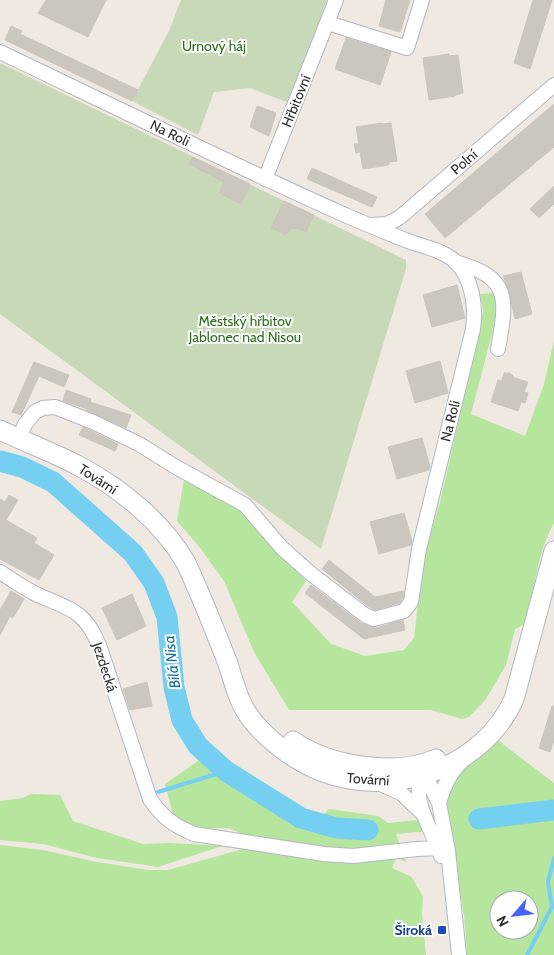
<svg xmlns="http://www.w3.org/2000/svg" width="554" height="955" viewBox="0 0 554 955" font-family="Cabin,sans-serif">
<rect width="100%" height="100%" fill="#efe9e1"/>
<path fill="#b6e59e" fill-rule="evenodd" d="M495,293L499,307L471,414L525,436L544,384L554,341V523C537,553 534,589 528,622L515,629L506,665L486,699L469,717L462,719L431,710H289L254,652L224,581L201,549L177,521L184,479L241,510L306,581L292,602L331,644L365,656L404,650L414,638L423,559L440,502L481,324L483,310L480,294Z
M495,738L554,783V955H467L464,915L446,808V798L453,778ZM499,900H529V930H499Z
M201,759L229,782L245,789L258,799L306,826L314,825L329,809L378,816L388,823L427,819L430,831L396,834L406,862L396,858L392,868L410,876L413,879L423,897L422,913L426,955H0V845L43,850L97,862L149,870H168L257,845L298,848L304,843L258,841L229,828L177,829L165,784Z
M31,794L60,795L73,821L143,844L170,843L222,846L158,867L97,858L43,844L0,840V801L23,798Z"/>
<path fill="#c8d9b8" d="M181,0H327L289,103L250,88L214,92L198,135L132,101L169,31Z
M0,63L406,260V269L321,549L0,314Z"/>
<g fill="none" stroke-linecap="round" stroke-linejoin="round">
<path stroke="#75cff0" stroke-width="4" d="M158,792L226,771
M527,955L552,907L548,882L554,858"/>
<path stroke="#75cff0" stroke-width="21" d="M0,461L22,467L53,482L133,553L154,583L167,617L174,687L182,720L198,746L226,771L301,818L336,828L368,830
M479,819L554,810"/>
</g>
<path fill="#cbc7bf" stroke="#cbc5ba" d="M46,0H106L88,37L38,13Z
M386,0H410L400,32L379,26Z
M533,0H552L530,69L514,63Z
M11,26L22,31L20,34L138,90L132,101L5,40Z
M346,38L391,52L380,85L335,69Z
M449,54V56L458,55L463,93L455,95V96L429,100L423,58Z
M554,104V147L445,238L425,214Z
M257,106L276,113L269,136L250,127Z
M382,123L383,124L391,123L397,161L389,162V165L363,169L360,152L356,153L354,144H359L356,127Z
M193,157L250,184L241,204L219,193L224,182L189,164Z
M312,168L377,197L372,207L307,179Z
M554,186V204L539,218L530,209Z
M284,201L314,215L306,232L298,228L289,229L286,235L271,228Z
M521,272L532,314L515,319L509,291L503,276Z
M457,285L465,318L432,327L423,295Z
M440,361L448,393L415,403L406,371Z
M34,362L69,375L64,387L39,376L21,415L12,412Z
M504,373H510L515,378L528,382L524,392L528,393L525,403L521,402L518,411L491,402L498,380L502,381Z
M66,390L91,399L90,402L131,415L126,428L86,410L87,407V409L63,401Z
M83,427L118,444L115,451L79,435Z
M422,438L430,467L429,470L397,479L388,447Z
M9,495L18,500L6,520L37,538L34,543L54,555L39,580L0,559V499L5,502Z
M404,513L412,541L411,545L379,554L370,522Z
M329,560L375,597L404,591L403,598L399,603L375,610L369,607L322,569Z
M311,585L361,623L376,628L403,620L405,630L364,639L305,593Z
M11,591L24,599L13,618L10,616L0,635V610Z
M132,594L146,626L117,640L102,608Z
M147,682L152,706L130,710L123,689Z
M552,706H554V740L550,752L539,748Z"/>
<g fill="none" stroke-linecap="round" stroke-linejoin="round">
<g stroke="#b4b7c1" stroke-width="16">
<path id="street" d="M328,23L407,48L422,0
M0,52C115,107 229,163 345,215C366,224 387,233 408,241C424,247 443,250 456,262C473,280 476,307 473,329L419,549L411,602L404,611L374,619L365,615L310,573L282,548L245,505L176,467L139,444L93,422L55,407L43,408L35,412L25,424L19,439
M265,179L336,0
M371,225L387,224L399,218L554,85
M455,262C511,277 507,299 498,349
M0,572C11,579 22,587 34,593C67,609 83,607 99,645L150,799C163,818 173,825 194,834L324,854L353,856L417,849L439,848
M425,770C407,798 433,829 441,856
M415,771L429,783L439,803L448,851L459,955
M376,782L401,793L423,814
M439,803C444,786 449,774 462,761"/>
</g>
<g stroke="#b4b7c1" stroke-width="21">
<path id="secondary" d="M0,430C25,442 52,452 77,465C119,487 162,521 186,563C201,595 214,628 227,661C234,681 238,703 252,720C271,744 302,766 332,775C401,796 484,766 514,699L554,551
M293,741C329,766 395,777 436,759"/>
</g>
<use href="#street" stroke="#fff" stroke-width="14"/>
<use href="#secondary" stroke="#fff" stroke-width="19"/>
</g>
<rect fill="#1a4fb4" stroke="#fff" stroke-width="2" x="437" y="925" width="10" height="10" rx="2.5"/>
<g text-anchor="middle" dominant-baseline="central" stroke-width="4" stroke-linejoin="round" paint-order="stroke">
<g font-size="14" fill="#2c6e1b" stroke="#fff">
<text x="214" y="46">Urnový háj</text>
<text x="245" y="321">Městský hřbitov<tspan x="245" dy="16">Jablonec nad Nisou</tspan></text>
</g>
<g font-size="14" fill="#2e2e2e" stroke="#fff">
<text transform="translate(296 101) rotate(-68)">Hřbitovní</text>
<text transform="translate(170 133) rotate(26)">Na Roli</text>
<text transform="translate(464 162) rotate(-41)">Polní</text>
<text transform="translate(450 421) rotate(-76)">Na Roli</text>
<text transform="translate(98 479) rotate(33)">Tovární</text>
<text transform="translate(105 667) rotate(72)">Jezdecká</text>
<text transform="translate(368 779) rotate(4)">Tovární</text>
</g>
<g font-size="14" font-weight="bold" fill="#164399" stroke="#fff" text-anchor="end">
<text x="432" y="930">Široká</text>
</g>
<g font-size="15" font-style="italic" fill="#0d6fa3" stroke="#fff">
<text transform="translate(172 662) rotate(-97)">Bílá Nisa</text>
</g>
</g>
<g transform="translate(514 915) rotate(242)"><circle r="24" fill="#ffffff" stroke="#ababab"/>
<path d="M0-4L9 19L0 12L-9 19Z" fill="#4264fb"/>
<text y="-8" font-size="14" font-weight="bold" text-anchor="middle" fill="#2e2e2e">N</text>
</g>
</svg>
